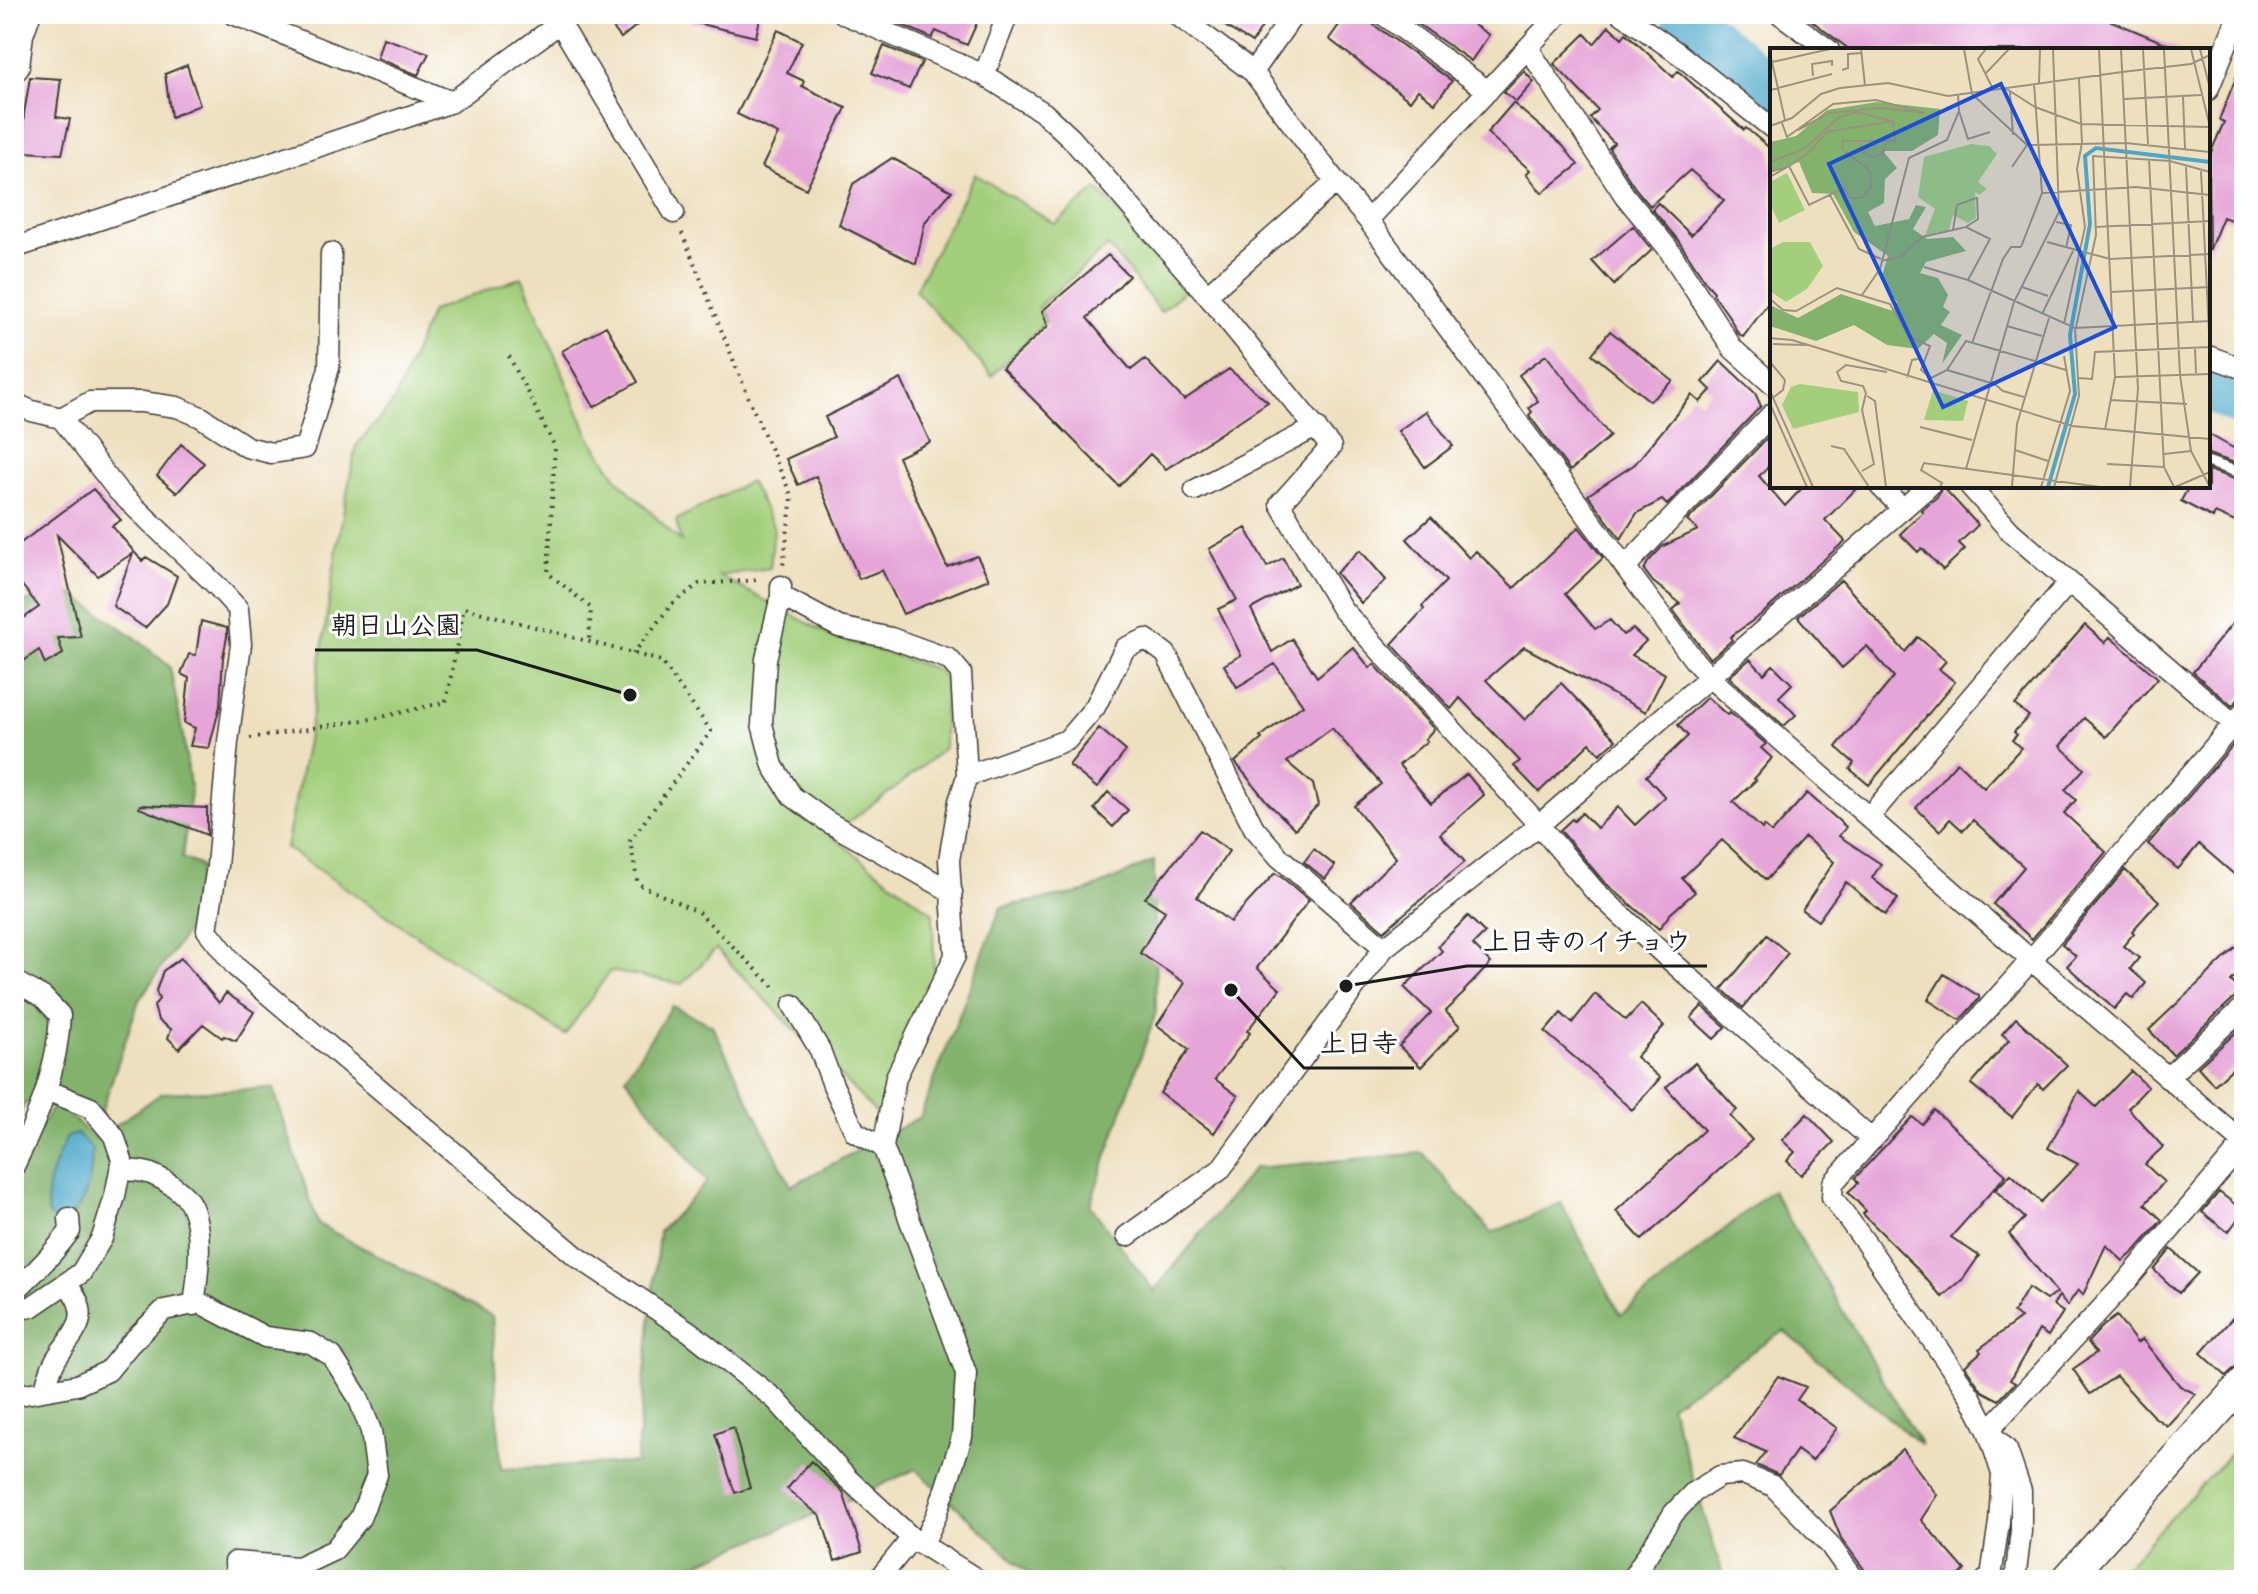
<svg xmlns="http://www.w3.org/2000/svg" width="2258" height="1594" viewBox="0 0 2258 1594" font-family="'Architects Daughter','Klee One',sans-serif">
<rect width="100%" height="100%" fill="#fff"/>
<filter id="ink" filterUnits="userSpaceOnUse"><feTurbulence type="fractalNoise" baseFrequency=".0125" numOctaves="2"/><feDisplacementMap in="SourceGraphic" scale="16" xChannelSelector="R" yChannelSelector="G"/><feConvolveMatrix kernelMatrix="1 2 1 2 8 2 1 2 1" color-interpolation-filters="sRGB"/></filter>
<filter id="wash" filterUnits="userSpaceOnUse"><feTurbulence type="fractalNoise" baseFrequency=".006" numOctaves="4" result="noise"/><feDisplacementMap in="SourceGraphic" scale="32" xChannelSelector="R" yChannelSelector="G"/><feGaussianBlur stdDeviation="1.8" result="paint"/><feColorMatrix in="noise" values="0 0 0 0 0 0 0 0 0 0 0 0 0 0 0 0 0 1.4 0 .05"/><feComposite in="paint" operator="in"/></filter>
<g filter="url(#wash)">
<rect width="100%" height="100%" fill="#eee0bf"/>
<path fill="#a3cf7c" stroke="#60764c" stroke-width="2" d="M975,174L1055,224L1097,189L1188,287L1161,312L1108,246L1038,307L1046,321L992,376L915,290Z
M522,277L589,436L620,482L681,542L676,520L750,481L774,528L770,568L719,576L832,636L937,669L945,680L944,748L897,787L830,835L933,913L934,979L879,1116L716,949L682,984L610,971L565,1035L286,848L313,710L338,541L356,446L394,402L431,311Z
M2244,1439V1580H2113Z"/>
<path fill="#82b26c" stroke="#4f6744" stroke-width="2" d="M62,587L136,638L170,667L183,736L191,792L182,858L201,866L196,918L139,1000L101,1113L62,1109L96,1139L162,1093L273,1088L318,1224L492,1316L501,1469L636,1463L659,1232L707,1182L625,1077L672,1006L712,1025L791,1186L920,1117L1001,907L1085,892L1154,861L1156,1012L1090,1205L1154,1291L1254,1168L1423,1153L1492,1233L1561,1203L1621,1315L1772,1190L1921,1445L1784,1331L1670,1405L1723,1575L1719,1580H1303L1292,1568L1219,1580H1035L916,1469L817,1514L678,1571L670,1580H14V1162L53,1107L25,1103L14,1127V596L22,604Z"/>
<path fill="#4ba7c9" stroke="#346272" stroke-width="2" d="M77,1134L92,1149C92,1176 87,1209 61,1223L49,1216C42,1188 55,1162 67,1137Z"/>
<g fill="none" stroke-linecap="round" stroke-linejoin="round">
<path stroke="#4ba7c9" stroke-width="44" d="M1683,14L1772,87
M2208,389L2244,406"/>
</g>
<g id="blocks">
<path fill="#e5a5d8" d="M602,14H651L621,38Z
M693,14H761L756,37L692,22Z
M897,14H981L967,45L936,31L932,38L895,22Z
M1206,14H1270L1252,43Z
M1347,14H1369L1374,25L1452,81L1435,103L1418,90L1410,101L1329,39Z
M1404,14H1477L1471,23L1489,35L1471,61Z
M1803,14H2095L2181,50H1850Z
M1609,26L1622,38L1626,33L1673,77L1678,71L1744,130L1746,128L1772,150V298L1743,337L1738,333L1728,315L1713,294L1714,292L1707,284L1678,240L1652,209L1658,203L1691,235L1724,200L1690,170L1650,206L1635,188L1609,148L1614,143L1590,118L1598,110L1554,64L1585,34L1594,44Z
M778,30L802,42L787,73L804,81L802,86L846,108L806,189L762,167L778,134L737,114Z
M383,38L429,53L418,75L377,58Z
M884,46L922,62L909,89L872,73Z
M2243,60L2244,225L2223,217L2209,251L2208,159L2224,122L2219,120Z
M187,65L200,105L171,117L165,74Z
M1524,71L1534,82L1516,102L1504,92Z
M30,77L61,79L56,117L70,119L62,154L22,152L24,114Z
M1513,103L1563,146L1578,165L1542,193L1526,174L1530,170L1487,133Z
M892,158L952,191L925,222L916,264L839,225L853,184Z
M1633,226L1652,250L1614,285L1592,261Z
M1108,255L1129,276L1087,318L1131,370L1145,359L1184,400L1229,369L1268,402L1166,469L1150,454L1119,486L1002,368L1048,326L1042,311Z
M606,326L638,382L594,407L562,351Z
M1610,331L1673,381L1650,401L1592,354Z
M1546,355L1610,436L1570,471L1529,415L1532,412L1529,408L1538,401L1519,375Z
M1721,361L1755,393L1761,406L1667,505L1662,500L1637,513L1621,539L1588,495L1635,464L1692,395L1700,402L1711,390L1703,382Z
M901,379L930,442L898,457L947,567L977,556L989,579L903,614L882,570L859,579L816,476L798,485L786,459L834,437L825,417Z
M1426,411L1453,446L1425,467L1398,431Z
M1771,434L1772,463L1759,476L1785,506L1804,486H1859L1825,520L1845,541L1763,613L1730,637L1732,640L1710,659L1673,610L1680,603L1653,582L1644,570L1648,562L1663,546L1698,530L1687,521Z
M2208,434L2244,454V466L2208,454Z
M181,444L204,463L177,493L157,476Z
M2208,470L2237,480L2235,484L2244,488V526L2215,513L2213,518L2181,501L2189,486H2208Z
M1942,486L1978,525L1959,543L1965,549L1943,570L1922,548L1918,552L1900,534L1923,512L1921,510L1938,496Z
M93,489L121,520L112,526L142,561L146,557L177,576L167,604L145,628L113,606L133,553L98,576L57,535L81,637L58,638L63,654L45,664L39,650L14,668V625L39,607L14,575V548Z
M1431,517L1469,558L1476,551L1514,588L1579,527L1603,558L1565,594L1595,629L1610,620L1623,635L1633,629L1646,641L1632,655L1665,674L1646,712L1524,647L1486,680L1525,720L1561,683L1616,740L1600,754L1590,743L1539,792L1514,766L1520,761L1460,698L1451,709L1392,644L1424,609L1422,606L1446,581L1407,539Z
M1246,528L1267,567L1283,558L1297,584L1251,609L1272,652L1292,639L1317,677L1353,647L1370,668L1374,664L1434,729L1425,739L1427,741L1399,765L1431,803L1467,774L1484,795L1440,834L1465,862L1384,931L1351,902L1396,858L1354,806L1381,784L1332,728L1287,762L1313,784L1318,805L1295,829L1268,803L1235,762L1262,739L1260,737L1303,705L1275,664L1237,687L1224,665L1241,655L1218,609L1237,600L1209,549Z
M1360,550L1386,580L1361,603L1336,573Z
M1841,580L1905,652L1918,637L1946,661L1939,669L1955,682L1869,785L1850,769L1854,763L1836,747L1894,677L1867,646L1842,668L1798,617Z
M2244,609V694L2232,706L2193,672Z
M201,621L227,628V637L223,657L220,706L209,748L190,746L195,728L184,723L189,678L181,674L189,654L196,655Z
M2085,625L2105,643L2110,637L2158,678L2106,737L2084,718L2060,746L2084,769L2065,790L2076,800L2064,813L2106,852L2032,939L1993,904L2024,867L1973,820L1963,831L1950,819L1940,831L1916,808L1957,762L1984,788L2021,748L2012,740L2017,735L2014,732L2029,716L2015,705Z
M1750,659L1764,674L1773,665L1792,684L1779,697L1796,715L1784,726L1729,677Z
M1707,697L1727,715L1730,713L1766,744L1761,748L1772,758L1754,779L1756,780L1733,802L1762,829L1764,826L1772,833L1807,793L1846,827L1839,836L1881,864L1872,878L1898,899L1885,915L1846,882L1818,921L1802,910L1834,862L1805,837L1766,880L1722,840L1682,878L1695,892L1670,914L1659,929L1603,881L1560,830L1572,819L1574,821L1582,813L1597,828L1618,807L1635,825L1665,797L1646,776L1688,736L1678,725Z
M1099,728L1126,751L1097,788L1069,765Z
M2233,745L2244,754V883L2199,844L2178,869L2148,844Z
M1108,792L1128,810L1113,827L1094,809Z
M140,805L207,808V835L139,808Z
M1200,830L1229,851L1197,897L1230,922L1275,873L1284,879L1309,900L1257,968L1280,989L1247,1031L1250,1033L1215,1079L1238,1096L1214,1133L1160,1093L1189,1049L1157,1025L1185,983L1140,953L1165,911L1145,898Z
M1314,849L1335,866L1325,879L1304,862Z
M2125,870L2159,901L2132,931L2134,933L2123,946L2139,958L2130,969L2146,983L2133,999L2127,994L2114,1009L2067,966L2076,956L2062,944Z
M1468,916L1485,933L1473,945L1491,963L1464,991L1465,992L1445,1011L1460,1026L1421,1067L1399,1046L1431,1013L1404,987L1442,951L1438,946Z
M1767,935L1788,953L1743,1008L1722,989Z
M2244,940V968L2231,981L2244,994L2235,997L2173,1055L2149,1030Z
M181,958L219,1003L226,993L254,1012L236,1041L224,1036L222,1038L203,1024L179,1049L168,1038L171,1029L158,1020L154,1006L159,999L156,991L163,971Z
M1944,974L1979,996V999L1960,1020L1928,1000Z
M1595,994L1626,1020L1641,1004L1664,1026L1636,1057L1660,1078L1632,1110L1601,1082L1602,1081L1545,1032L1561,1013L1572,1023Z
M1702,1006L1726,1027L1714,1039L1691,1018Z
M2016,1018L2067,1065L2043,1089L2038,1084L2012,1117L1971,1084L2009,1040L2002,1034Z
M2244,1025V1058L2214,1085L2198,1067Z
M1695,1063L1737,1110L1730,1116L1752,1140L1642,1240L1616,1211L1704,1130L1666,1087Z
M2131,1071L2148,1087L2128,1108L2163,1147L2145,1164L2164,1182L2145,1204L2162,1220L2134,1252L2123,1261L2106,1245L2083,1295L2078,1290L2067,1306L2059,1296L2053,1305L2063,1312L2048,1336L2039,1330L2010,1380L2015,1383L1999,1400L1982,1391L1965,1366L1981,1352L1979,1349L2021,1318L2013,1313L2028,1288L2046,1300L2057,1293L2009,1234L2025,1218L1995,1190L2011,1174L2041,1202L2078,1164L2048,1148L2079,1091L2096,1107Z
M1934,1110L2006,1175L1951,1237L1979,1256L1963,1279L1942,1297L1913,1264L1863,1214L1866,1211L1848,1192L1858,1183L1855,1178L1912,1117L1922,1124Z
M1807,1114L1834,1142L1801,1175L1787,1161L1795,1152L1782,1140Z
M2219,1192L2244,1211L2228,1232L2202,1212Z
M2171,1249L2198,1273L2179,1293L2154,1270Z
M2244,1305V1359L2226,1376L2201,1353Z
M2117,1316L2137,1343L2142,1339L2180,1386L2196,1394L2167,1426L2153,1416L2116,1376L2090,1394L2073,1369L2096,1353L2088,1342L2103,1326Z
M1778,1376L1806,1387L1797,1400L1837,1428L1812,1461L1797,1450L1779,1475L1756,1465L1766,1452L1734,1438Z
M733,1427L750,1488L735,1493L715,1434Z
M1902,1449L1937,1495L1921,1520L1965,1570L1955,1580H1869L1866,1572L1841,1538L1830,1511Z
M811,1461L843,1492L862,1552L835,1561L821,1517L787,1489Z"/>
</g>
</g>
<g filter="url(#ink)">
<use href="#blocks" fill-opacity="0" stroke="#3c3934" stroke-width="2"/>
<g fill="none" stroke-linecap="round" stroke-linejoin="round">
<g stroke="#3c3934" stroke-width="13">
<path id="lane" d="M2208,462L2244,474"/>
</g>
<g stroke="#3c3934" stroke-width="23">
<path id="street" d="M233,14L452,102
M844,14L984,75L1044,113L1071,138L1207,295L1331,447L1280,504L1342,609L1539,825L1594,890L1671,961L1872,1140
M1176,14L1253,72L1336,182L1368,220L1694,660L1708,676L2031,960L2244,1143
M1382,14L1488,91
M1622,14L1679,54L1772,128
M1780,14L1829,50
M560,23L674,213
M1528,48L1625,196L1667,247L1733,349L1772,384
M1253,72L1294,14
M984,75L1008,14
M2208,90L2239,14
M1368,220L1559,14
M14,248L452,102L560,23L563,14
M1207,295L1336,182
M2208,356L2244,369
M14,403L32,411L61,418L118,491L216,585L238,609L241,644L228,742L217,866L207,930L236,967L576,1256L690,1332L776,1400L847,1478L912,1538L978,1580
M61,418L90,402H142L177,407L201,417L247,447L271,453L305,448L329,368L331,253
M1880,486L1903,509
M1970,486L2010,531L2243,732
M1195,490L1316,427
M1625,567L1772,414
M781,586V596L839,627L891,638L949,659L961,673L967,776
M781,596L766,659L762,724L773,766L792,796L828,822L952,892
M1869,817L2069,582
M14,981L43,997L60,1015C58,1068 38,1118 14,1166
M793,1005L820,1050L833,1085L855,1132L883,1147
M2167,1078L2244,1007
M120,1170C130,1171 142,1170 151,1174C164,1179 185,1192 191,1205C204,1232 198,1276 194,1305
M1127,1236L1220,1170L1384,948L1539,825L1929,486
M14,1286H20C39,1269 55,1251 70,1231L69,1218
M14,1310L31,1307L81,1273L102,1238L115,1196L122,1160L114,1136L91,1108L46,1090
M45,1390C48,1375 53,1362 62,1350C81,1325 90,1312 67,1284
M14,1396L77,1385L108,1371L130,1344L164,1310L200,1303L265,1337L311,1343L332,1356L358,1397L371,1431L377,1475L360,1518L334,1550L298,1567L235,1562L236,1580
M923,1544L937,1514L962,1437L966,1373L883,1147L896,1077L955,956L949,860L959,801L967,776L1067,740L1095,707L1125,648L1146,639L1166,654L1254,828L1279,857L1384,948
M878,1580L912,1538
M1631,1580L1674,1513L1694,1492L1720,1476L1743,1474L1773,1486L1830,1545L1855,1580
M1986,1580L1991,1577L1999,1522L2002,1474L1988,1431L1971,1397L1865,1242L1832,1197L1833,1183L2031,960L2244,712
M2015,1580L2021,1531V1491L2007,1450L1988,1431L2125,1283L2244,1143"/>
</g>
<g stroke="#3c3934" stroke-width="33">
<path id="secondary" d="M14,66L18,34L25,14
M2066,1580L2244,1382"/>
</g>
<path stroke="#3c3934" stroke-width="4" stroke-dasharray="2 6" stroke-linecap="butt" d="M682,233L756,416L792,497L783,566
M509,356L555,447L548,573L591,608L589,642
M633,654L671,605L699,584L759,580
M250,738L377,718L446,702L464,608L661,661L711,731L630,841L638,884L698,912L778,991"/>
<use href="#lane" stroke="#fff" stroke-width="10"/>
<use href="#street" stroke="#fff" stroke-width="20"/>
<use href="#secondary" stroke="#fff" stroke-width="30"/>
</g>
</g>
<g transform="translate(1770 48)">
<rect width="440" height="440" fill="#eee0bf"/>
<path d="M201,96L219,98L227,106L208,134L217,141L209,147L205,144L206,170L198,175L183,167L179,182L155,187L165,161L148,149L154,109ZM17,125L35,162L9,175L0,156V134ZM13,194H40L53,218L37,241L16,254L0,243V201ZM30,336L88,344L89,364L23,381L12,357L21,339ZM163,342L198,353L193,373L154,372Z" fill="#a3cf7c"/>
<path d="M107,54L170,61L168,87L142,103H113L127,120L115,131L114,155L98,164L105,178L139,171L146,157L156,159L143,181L157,191L183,189L196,203L156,214L150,225L168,230L178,247L173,259L180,264L171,277L192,287L172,316L177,295L164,286L148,301L117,297L84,277L46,293L0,278V257L28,270L71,246L123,263L127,254L111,231L118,208L84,184L63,146L42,145L29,114L0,123V94L26,88L57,62Z" fill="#82b26c"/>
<path fill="none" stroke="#4ba7c9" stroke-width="4" d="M278,439L305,346L300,287L320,176L315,108L326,100L440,114"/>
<path fill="none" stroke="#9a927e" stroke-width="2" d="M91,1L95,37M194,1L202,46L257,97L356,95L440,104M216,1L208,11L223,41M329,1L345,329L335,382M351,1L368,341L360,439M373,1L378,96M394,1L410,327L421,403L440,439M421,1L440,79M430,1L440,41M0,5L15,72M2,14L60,1M72,22L78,20V6L92,5M352,24L421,16L440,7M216,25L239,1M43,28L42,16L62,13V18M269,35L270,1M235,40L265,59L311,76L440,79M0,42L62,26M240,44L243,87M413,49L415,101M354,51L431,47M189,63L198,91L220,84M12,75L17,89L63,56L106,52L155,65L109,60L59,65L28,82M0,78L22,70L51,46L70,40L118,35L178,48L352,24M92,92L90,103L101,109L113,106L116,95M379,111L394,419L404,439M0,114L34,101L68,70L86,64L123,73M242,119L257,97M416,119L423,273M431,123L440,304M0,124L19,118L39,157L74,140L81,150H91L101,140L100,123L72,101L73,93H125L123,73L57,84L38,105L24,115L19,118L0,129M272,145L366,139L440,147M60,147L89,201L111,211M286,174L301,177L296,200M196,179L208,171L207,149M326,179L440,173M183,182L187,157L206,150M277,194L340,211L440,206M251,199L272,145L264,36M111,213L131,209L152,189L196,179L220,191L198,232M154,219L198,232L305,280L440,273M252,239L278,248M340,244L440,239M92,247L110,221L139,110L177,92L189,63L188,47M0,251L13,262L26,263L67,240L120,256L138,288L160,298L151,322L161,330L177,322L196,293L296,322M272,266L303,203M294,276L315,179L307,121L312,95L309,31M237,278L272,288M306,279L326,187L323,108L400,113L440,124M0,290L22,292L302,378L440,391M202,295L233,211L241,199H251M3,296L38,297M425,300L426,325M0,314L15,332L13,342L4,349M177,322L221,335M345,329L440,326M137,330L142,312L148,311M308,330L322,331L325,304L440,299M221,333L233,343L254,349M0,343L43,439M97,348L105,353L116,439M340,352L417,356M0,356L37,439M150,379L202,392M61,398L74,401L99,439M245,402L278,413M394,406L421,403M337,416L394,419M196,421L244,254L289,164L283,1M92,423L104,416L92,362L96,345L93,338L71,333L67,324L76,317L117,324M170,439L172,435L151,422L154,415L330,439M242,439L247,376L279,270M271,439L300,343L294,308M284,439L309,348L305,280M405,439L440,424"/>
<path fill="#1d4ed8" fill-opacity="0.15" stroke="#1d4ed8" stroke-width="4" d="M231,36L345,279L173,359L59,116Z"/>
<rect width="440" height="440" fill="none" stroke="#1c1c1c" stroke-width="4"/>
</g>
<path fill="none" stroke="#1c1c1c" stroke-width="3" d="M630 695L477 650H315M1346 986L1467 966H1707M1231 990L1304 1068H1414"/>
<g fill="#1c1c1c" stroke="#fff" stroke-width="3">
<circle cx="630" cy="695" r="8"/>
<circle cx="1346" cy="986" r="8"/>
<circle cx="1231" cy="990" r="8"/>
</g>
<g font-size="26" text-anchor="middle" font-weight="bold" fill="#1c1c1c" stroke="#fff" stroke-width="6" stroke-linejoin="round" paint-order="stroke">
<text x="396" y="634">朝日山公園</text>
<text x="1587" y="950">上日寺のイチョウ</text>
<text x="1359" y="1052">上日寺</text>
</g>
<rect width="2258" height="1594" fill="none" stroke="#fff" stroke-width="48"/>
</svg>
